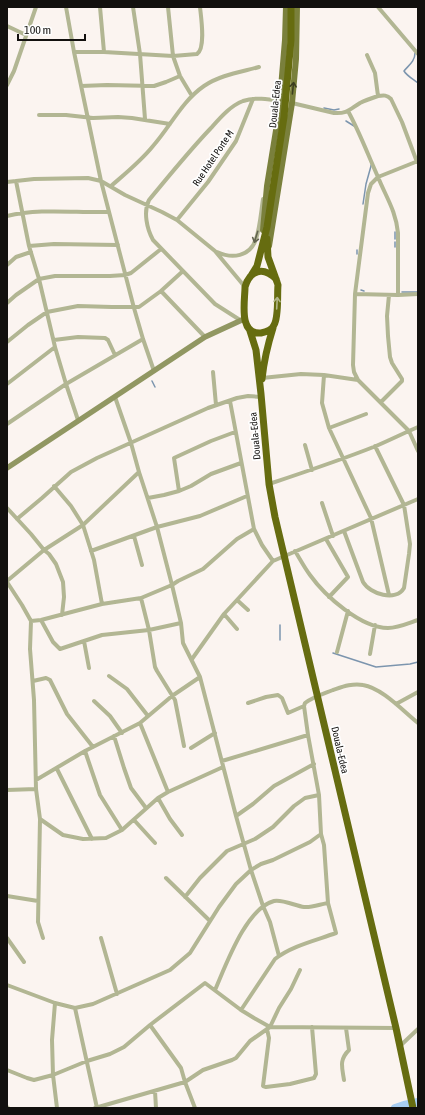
<svg xmlns="http://www.w3.org/2000/svg" width="425" height="1115" viewBox="0 0 425 1115" font-family="'Asap Condensed',sans-serif">
<rect width="100%" height="100%" fill="#fbf4f0"/>
<g fill="none" stroke-linecap="round" stroke-linejoin="round">
<path stroke="#7c95ae" stroke-width="1.5" d="M415,53C415,61 409,65 404,71C407,76 413,79 418,83
M324,108L334,110L339,109
M346,121L354,126
M363,204L366,184L371,166V165
M395,239V232
M395,247V242
M357,254V250
M361,290L364,291
M402,292H418
M152,381L155,387
M280,640V625
M333,653L376,667L410,664L418,662"/>
<path stroke="#a9cef2" stroke-width="8" d="M395,1108L404,1105L418,1102"/>
<path stroke="#b2b693" stroke-width="4" d="M66,7L74,52L101,181L134,308L143,339L154,371
M100,7L104,52
M133,7L140,54L145,119
M168,7L173,56L180,76L192,96
M378,7L418,54
M7,26L26,35
M74,52H104L173,56L197,54C206,48 201,17 200,7
M367,55L375,73L378,96C384,95 387,95 391,99L402,122L417,162
M7,85L14,71L36,7
M81,86L107,85L154,86L166,82L180,76
M292,103L334,113C347,114 350,109 360,103C366,100 372,98 378,96
M348,111C360,133 368,155 378,177C386,197 396,211 398,233V295L418,294
M39,115H66L93,118L118,117L132,118L170,124
M16,181L29,246L39,279L55,347L66,384L78,420
M7,182L34,179L88,178L101,181L125,195L162,212L177,220L215,251L245,287
M111,186C126,173 141,161 153,146C170,127 182,101 204,86C220,75 241,72 259,67
M7,216C41,208 75,213 109,212
M177,220L208,182L236,141L253,99
M29,246L54,244L118,245
M217,252C232,259 250,257 256,239C260,227 261,212 263,199
M7,265L16,257L31,252
M161,291L205,337
M355,294L398,295
M7,303L16,295L39,279L55,276H110L125,275L131,273L161,249
M240,320L215,304L153,240C147,229 143,212 149,200C169,176 189,151 211,128C220,118 230,106 243,101C255,97 268,99 280,101
M54,340L78,337L105,338L108,340L115,355
M7,342L28,325L47,312L78,306L112,307H139L161,291L183,271
M213,372L216,405
M324,375L322,403L329,428L371,518L389,595
M262,378L301,374L324,375L358,380L409,431L418,451
M358,380L354,372L353,365L355,294L368,193L371,184L378,177L418,161
M7,384L55,347
M115,397L131,443L139,472L157,527L172,585L181,623L183,643L200,677L236,816L251,870L263,906L270,922L279,956
M230,401L254,529L262,545L273,561
M381,402L402,381V379L392,363L390,357L388,336L387,316L389,295
M7,424L66,384L143,339
M329,428L366,414
M305,445L312,470
M269,484C305,472 341,460 376,446C390,440 404,433 418,427
M54,486L71,506L83,525L94,560L102,604
M179,491L174,458L211,441L235,432
M148,498L164,495L179,491L191,486L211,474L241,463
M322,503L333,536
M7,508L31,534L44,550L49,554L56,564L63,582L64,597L62,615
M17,519L42,498L71,472L97,458L208,408L237,398L248,396L261,397
M344,531L363,582C370,594 396,602 404,588L409,554L410,544L404,505L375,446
M134,536L142,565
M326,539L348,577L329,597
M91,551L157,527L200,516L247,496
M295,551C300,559 304,567 310,575C325,596 361,628 388,628C398,628 409,623 418,620
M7,581L44,550L83,525L139,472
M7,582L22,605L31,621L41,620L102,604L141,598L172,585L178,581L203,569L237,539L254,529
M141,598L149,630L155,667L157,671L175,700L184,746
M237,600L248,610
M224,614L237,629
M41,620L53,642L60,649L102,635L149,630L181,623
M31,621L30,649L34,700L36,789L40,819L38,922L43,938
M84,641L89,668
M337,652L348,611
M370,654L375,625
M192,659L224,614L273,561L418,499
M109,676L127,689L148,716
M33,681L46,678L50,680L67,714L93,747
M94,701L110,716L122,733
M248,703L266,697L278,695L282,698L288,713L304,706
M396,704L418,692
M140,723L168,792
M114,736L124,768L131,788L146,808
M191,748L215,733
M85,751L100,795L122,830
M222,761L308,735L304,706L305,703C313,697 323,694 333,690C342,687 352,683 363,685C382,688 403,711 418,723
M57,769L92,839
M36,780L85,751L140,723L172,696L200,677
M7,790L36,789
M158,798L170,819L182,835
M236,816L253,804L274,786L314,764
M40,819L63,835L83,839L106,838L122,830L158,798L168,792L223,767
M134,820L155,843
M166,878L210,921
M7,896L38,901
M185,897L200,878L227,851L255,839L273,827L294,806L305,798L319,795
M7,938L24,962
M101,938L117,994
M7,985L55,1003L75,1008L93,1004L170,970L190,953L219,907L236,884L251,870L261,864L273,860L310,842L321,834
M215,990C226,965 246,908 274,901C282,899 296,906 304,907C311,908 321,904 328,903L324,845L321,834L319,795L308,735
M55,1003L52,1040L53,1075L57,1108
M75,1008L97,1108
M241,1010L275,959C291,946 317,940 336,933L328,903
M150,1025L181,1068L185,1082L195,1108
M267,1029L269,1038L263,1086L266,1087L290,1084L314,1078L316,1074L312,1027
M400,1046L418,1029
M7,1070L27,1078L34,1080L53,1075L87,1061L110,1054L124,1047L150,1025L205,983L241,1010L254,1018L270,1027L396,1028
M344,1080C342,1067 339,1060 349,1050L346,1028
M155,1091L156,1108
M7,1107L8,1108
M95,1108L185,1082L203,1070L232,1060L236,1058L250,1041L270,1027L279,1008L291,989L300,970"/>
<path stroke="#919762" stroke-width="5.5" d="M7,468L205,337L244,319"/>
<path stroke="#7a803c" stroke-width="6" d="M263,230L267,186L279,112L285,40L286,7
M269,246L292,103L296,59L297,7"/>
<path stroke="#666c10" stroke-width="7" d="M267,239L268,257L277,282L278,285C277,296 279,317 274,325C272,330 266,332 261,333C238,335 245,301 245,287C250,270 263,266 276,279
M252,274L257,266L267,227L284,117L291,40V7
M250,331L256,350L261,394L269,484L275,517L396,1028L413,1108
M262,379C264,360 267,347 273,328"/>
</g>
<defs><path id="oneway-shaft" d="M-6 0H5M1.5-3L5.5 0L1.5 3" fill="none" stroke-width="1.6" stroke-linecap="round" stroke-linejoin="round"/></defs>
<use stroke="#3c3d20" href="#oneway-shaft" transform="translate(293 88) rotate(-84)"/>
<use stroke="#626350" href="#oneway-shaft" transform="translate(256 237) rotate(107)"/>
<use stroke="#b2b688" href="#oneway-shaft" transform="translate(277 303) rotate(-87)"/>
<g text-anchor="middle" dominant-baseline="central" stroke-width="3.5" stroke-linejoin="round" paint-order="stroke">
<g font-size="10" fill="#12100e" stroke="#fff">
<text transform="translate(275 104) rotate(-84)">Douala-Edea</text>
<text transform="translate(213 158) rotate(-56)">Rue Hotel Porte M</text>
<text transform="translate(255 436) rotate(-95)">Douala-Edea</text>
<text transform="translate(340 750) rotate(77)">Douala-Edea</text>
</g>
</g>
<rect width="425" height="1115" fill="none" stroke="#12100e" stroke-width="16"/>
<path d="M18 34v6h67v-6" fill="none" stroke="#12100e" stroke-width="2"/>
<text x="24" y="34" font-size="12" fill="#12100e" stroke="#ffffff" stroke-width="3" paint-order="stroke">100 m</text>
</svg>
